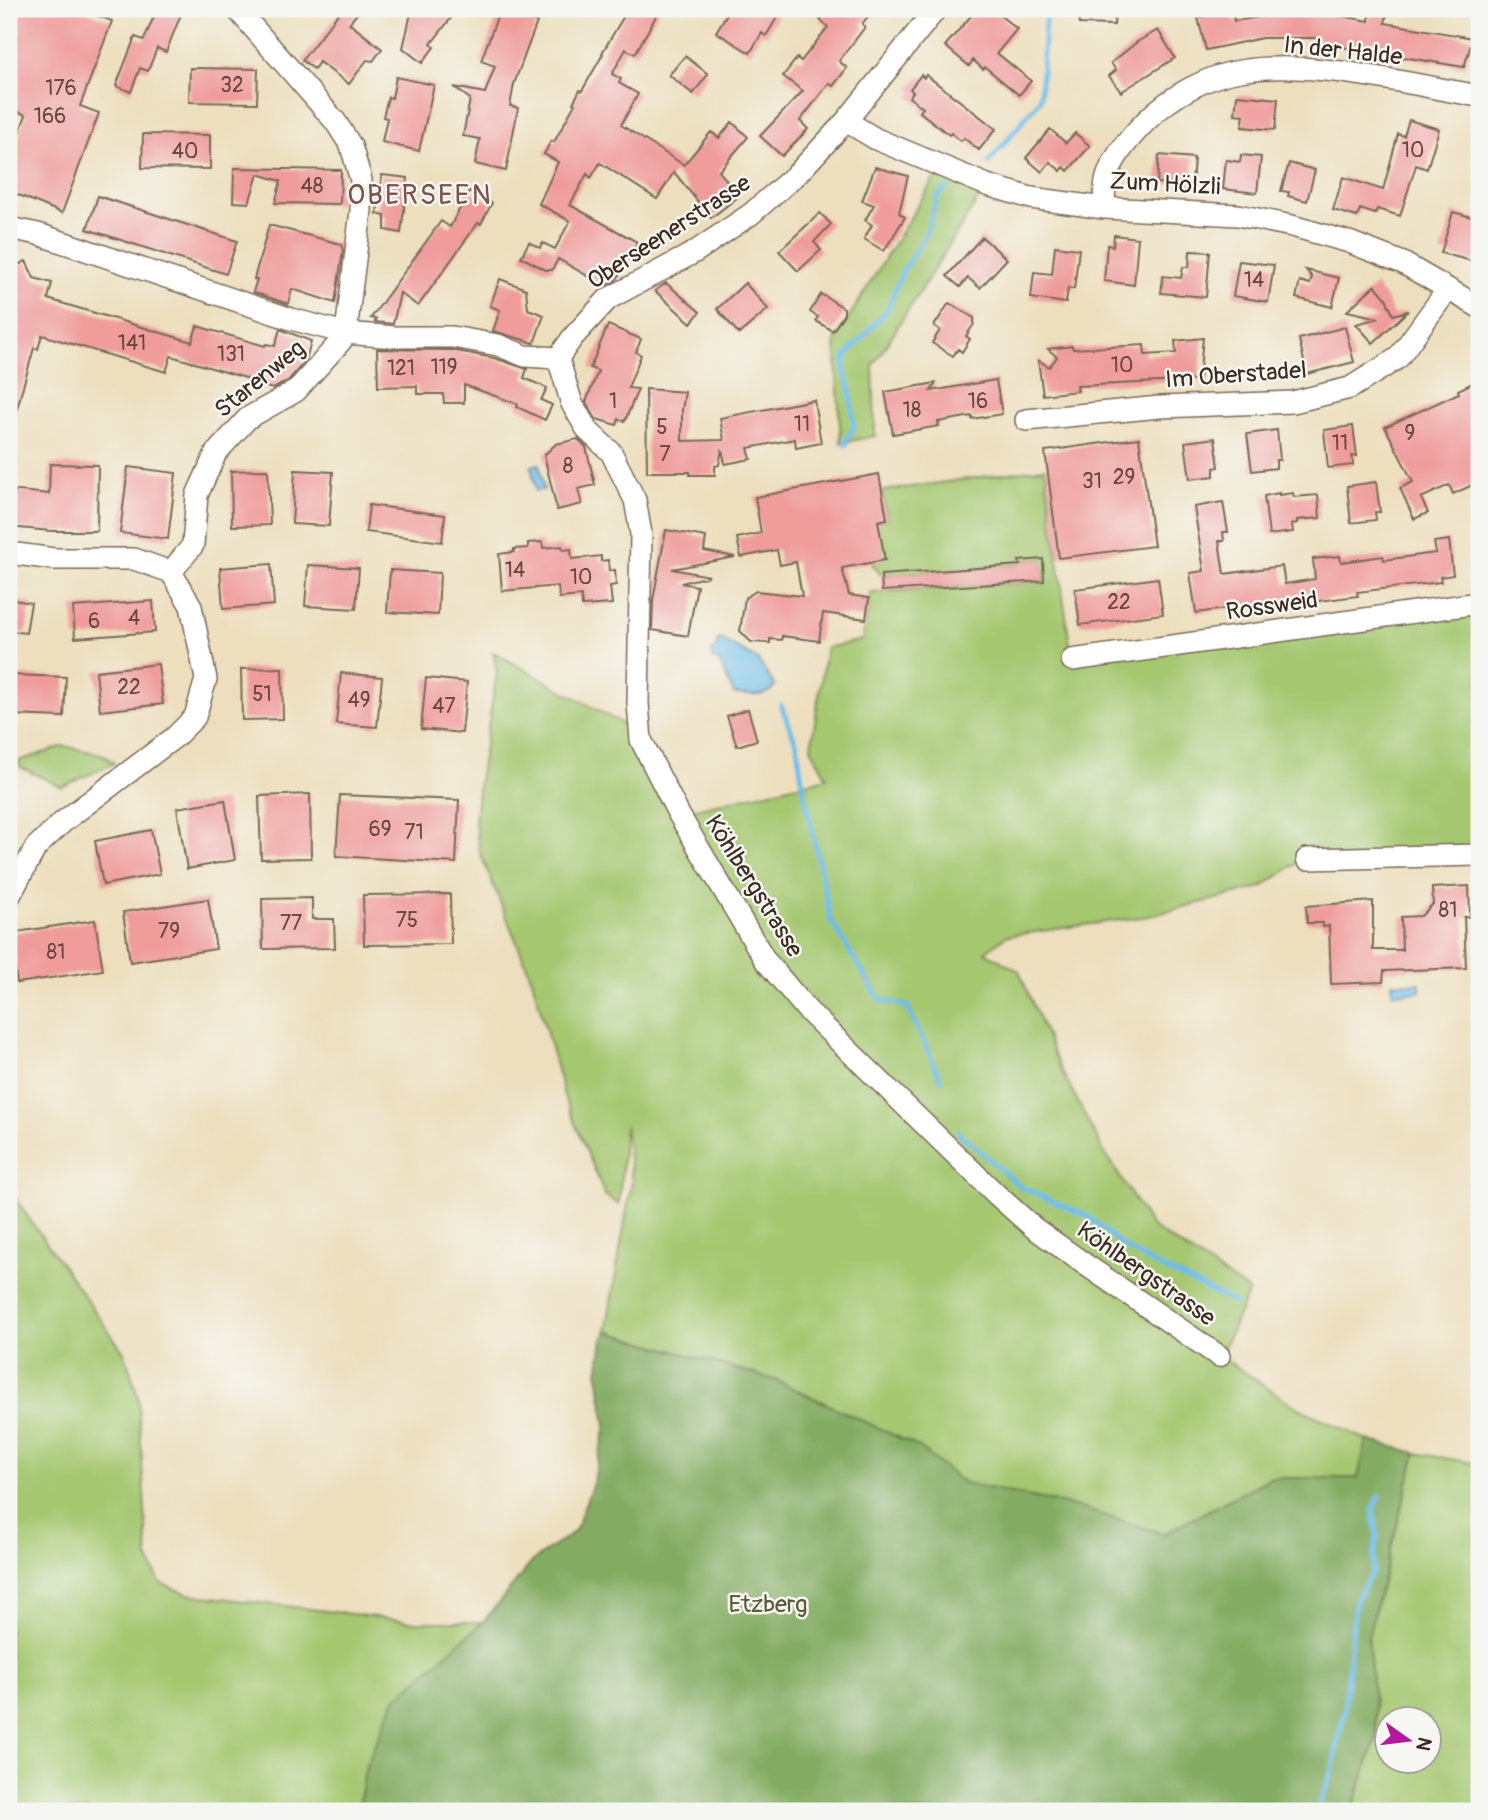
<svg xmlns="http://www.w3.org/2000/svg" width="1488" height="1820" viewBox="0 0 1488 1820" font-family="Pangolin,sans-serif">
<rect width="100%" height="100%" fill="#f6f6f2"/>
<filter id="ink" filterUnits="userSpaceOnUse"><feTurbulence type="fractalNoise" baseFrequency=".0143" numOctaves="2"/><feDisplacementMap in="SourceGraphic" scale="14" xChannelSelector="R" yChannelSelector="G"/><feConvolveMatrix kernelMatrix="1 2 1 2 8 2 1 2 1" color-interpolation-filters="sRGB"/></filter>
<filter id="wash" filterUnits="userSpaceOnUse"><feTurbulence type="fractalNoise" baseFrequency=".00686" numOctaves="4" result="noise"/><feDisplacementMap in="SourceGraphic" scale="28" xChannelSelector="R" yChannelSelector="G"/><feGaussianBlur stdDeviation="1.57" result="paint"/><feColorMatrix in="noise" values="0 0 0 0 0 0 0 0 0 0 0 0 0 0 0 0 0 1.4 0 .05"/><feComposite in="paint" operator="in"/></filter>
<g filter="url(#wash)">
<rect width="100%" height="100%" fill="#eddfbe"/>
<path fill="#a4c770" stroke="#707847" stroke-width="2" fill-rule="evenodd" d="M942,166L987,185L873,366L875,436L841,443L835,340Z
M1045,468L1072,659L1479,603V855L1307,859L1291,867L1262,887L1149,916L1006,936L985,952L1019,971L1058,1064L1104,1152L1152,1227L1249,1291L1220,1356L1298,1408L1367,1440L1358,1478H1270L1164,1534L1070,1505L964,1483L917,1446L775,1380L606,1331L632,1181L625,1126L619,1205L605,1195L565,1099L532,979L480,853L475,822L479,781L497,673L493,652L621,723L641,740L678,813L827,778L811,748L826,648L862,640L871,593L1044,581L1042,559L1020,561V565L881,575L871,562L878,521L887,519L882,491Z
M64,746L104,755L114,763L62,787L20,767L19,761Z
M9,1190L125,1354L138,1397L148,1558L160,1583L188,1594L416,1622H483L395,1699L366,1766L358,1811H9Z
M1416,1453L1479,1464V1811H1352L1377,1736L1368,1636ZM1386,1718H1428V1760H1386Z"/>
<path fill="#83ac62" stroke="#5f6b40" stroke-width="2" d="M607,1332L775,1380L917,1446L964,1483L1070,1505L1164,1534L1270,1478H1358L1367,1440L1416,1453L1368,1636L1377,1736L1352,1811H358L366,1766L395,1699L483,1622L533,1561L575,1531L594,1480L606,1426L598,1374L603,1339Z"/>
<path fill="#6dbde8" stroke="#547483" stroke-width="2" d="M539,464L544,490L536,491L531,466Z
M721,639L758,660L775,686C766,699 748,695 734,694L719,661L712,659V650L716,649L717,641Z
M1392,983H1420V992L1392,993Z"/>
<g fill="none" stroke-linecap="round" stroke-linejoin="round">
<path stroke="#6dbde8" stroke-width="5" d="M989,162L1040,100L1046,9
M846,445L845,441L854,428L850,387L844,370L845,357L887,310L902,272L926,234L937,197L947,187
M781,705L797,745L803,787L831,921L880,1000L907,1006L941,1080
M958,1132L1021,1187L1089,1217L1124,1247L1160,1267L1235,1303
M1317,1811L1332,1771L1344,1713L1355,1602L1372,1573L1377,1535L1373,1509L1380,1496"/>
</g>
<g id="blocks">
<path fill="#ef9c9b" d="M9,9H80L112,21L80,106L99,113L62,213L9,191V160L26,115L9,108V57L16,38L9,35Z
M157,9H183L166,52L157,48L148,71L140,68L131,92L116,86L135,37L144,40Z
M342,9H361L349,23L382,49L373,61L367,60L349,84L319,62L314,69L302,60Z
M412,9H458L431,44L434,47L422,63L403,48Z
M500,9L537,22L514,84L510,106L518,108L506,171L475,164L480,139L463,136L470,99L454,87L485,93L495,66L481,61Z
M628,9H660L635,54L626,49L612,74L621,79L619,83L638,94L621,125L684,165L711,132L719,138L732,122L748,137L719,171L739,196L711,218L674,172L657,199L600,163L591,178L587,174L570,205L637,242L617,279L605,286L558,259L552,270H546L521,257L529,242L540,248L543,243L555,249L570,221L539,204L558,162L544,154L551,141L554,142L575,104L573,103L580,90L582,91L603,54L602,53Z
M735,9H766L778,16L766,36L762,33L750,53L716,32L728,12L732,14Z
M829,9H874L862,24L865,27L839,61L847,68L833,86L829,83L800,121L808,129L782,156L760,136L803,91L783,76L797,58L801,61L828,27L820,20Z
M977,9H992L1017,29L997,53L1031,81L1019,95L985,67L983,69L973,60L969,66L945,46Z
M1079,9H1115L1114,25L1079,24Z
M1232,9L1234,21L1267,16V9H1303L1369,21L1371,9H1388L1385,23L1473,38L1464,67L1317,43L1318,38H1262L1206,50L1198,18Z
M1158,30L1175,58L1121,92L1109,76L1116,70L1111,63L1137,42Z
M685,56L708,74L693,94L669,75Z
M190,68L258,69L257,103L189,102Z
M921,75L924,78L926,75L996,129L979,150L964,138L961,141L951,133L949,135L920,112L923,108L909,97L913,92L910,89Z
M396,77L434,85L419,151L382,142L387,118L383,117L388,97L392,98Z
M1237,95L1278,99L1275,130L1242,127L1244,115L1235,114Z
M1409,120L1439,129L1427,169L1416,165L1400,216L1377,209L1375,214L1360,209L1357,217L1333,210L1343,177L1383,190L1398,134L1404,136Z
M1050,129L1066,143L1075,133L1090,146L1068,171L1064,167L1061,171L1050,162L1042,172L1026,158Z
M143,134L210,135V169L142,168Z
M1159,155L1194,158L1192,185L1157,183Z
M1241,155L1261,157L1257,193L1223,189L1226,160L1240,162Z
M1289,163L1315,170L1307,201L1288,196L1289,192L1281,191Z
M875,167L908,176L899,213L905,217L884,251L864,239L872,225L865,220L874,205L862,201Z
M234,168L341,170L340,204L275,203L281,181L258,174L249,203L233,202Z
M382,175L408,178L401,233L385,230V216L377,214Z
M469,191L492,203L481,224L478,223L418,306L400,293L393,324L375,322L376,319L371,318L441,221L450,227Z
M98,196L237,241L226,274L87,229Z
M1453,212L1479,219V263L1441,253Z
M820,213L831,224L814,242L821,250L798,271L779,251Z
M269,225L341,244L343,251L335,303L292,289L288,304L253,292L257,279H254Z
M1114,235L1138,238L1134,285L1104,281L1107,245L1113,246Z
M982,237L1007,259L980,288L968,278L960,287L947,276Z
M1055,246L1079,249L1074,289L1068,288L1066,303L1031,298L1034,272L1052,274Z
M1190,251L1210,252L1206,297L1161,293L1163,276L1181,278L1183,267H1189Z
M26,261L34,278L52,283L48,299L192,342L197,326L265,346L266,344L275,346L280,329L311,341L306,360L288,381L273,389L255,384L256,381L171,356L166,372L42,335L38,349L34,348L13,422L9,421V269Z
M1239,261L1274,265L1268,302L1233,296Z
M1306,270L1339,278L1332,307L1296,298L1300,281L1310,284L1312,277Z
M500,279L526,289L528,309L544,315L534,343L493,331L500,310L490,306Z
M666,283L700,312L691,323L655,291Z
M745,283L768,309L739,334L717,309Z
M1375,285L1386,298L1393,315L1408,311L1373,343L1356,324L1379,318L1347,311Z
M821,294L844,308V314L833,331L816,321L818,317L810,312Z
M949,303L974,318V324L966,336L970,339L962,352L958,349L953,356L932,343L940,330L934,326Z
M608,325L641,339L636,352L641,355L628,388L638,389L625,421L619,419L617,425L596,419L586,402L598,371L590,368Z
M1345,327L1354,362L1307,374L1299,339Z
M1203,338L1199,380L1077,386L1078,391L1043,395L1038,360L1049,367L1057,357L1048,349L1072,346L1073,349L1144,345L1145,355L1176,353L1175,341Z
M377,349L451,350L494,358L527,369L524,378L547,388L541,400L552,405L545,420L517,407L518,404L464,385V403H444L443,394H417V386L378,387Z
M996,380L1002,414L972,419V416L938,422L939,426L893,434L885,392L936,383L931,391Z
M1479,380V482L1453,494L1449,485L1421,498L1428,513L1414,519L1400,488L1413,482L1385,427L1459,393L1458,390Z
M646,389L685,392L682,410V441L724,440L720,418L814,400L821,443L796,448L795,439L748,448L751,459L725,464L722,449L719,465L715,466V475H690V472H647Z
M1353,426L1357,456H1352L1353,465L1328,468L1324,430Z
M1277,430L1280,460H1276V468L1252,471L1247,434Z
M1139,438L1154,546L1059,558L1045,451Z
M1215,438L1219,467L1214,468V476L1190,479L1185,442Z
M578,439L586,447L595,485L578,489L582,504L557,510L544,455L556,444Z
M50,464L98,465L97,531H51L9,527V490L49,494Z
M128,467L176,473L168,539L120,533Z
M268,470L270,525L232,526L231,471Z
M295,470L333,472L329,526L292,524Z
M879,474L887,519L878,521L885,560L842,568L849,595L869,598L866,619L823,613L819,641L782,636V640L770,639V643L751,642L740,631L745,598L756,591L802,596L796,562L780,565L777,550L741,557L737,538L761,533L755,497Z
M1376,482L1380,512H1375L1376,520L1351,523L1347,486Z
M1279,493V495L1293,493L1294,497L1318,495L1320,518L1297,520V523L1292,524L1293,532L1269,535L1264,496Z
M1223,502L1228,532H1223L1224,541H1219L1224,574L1282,566L1285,584L1315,579L1313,559L1340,556L1341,562L1383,556L1384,560L1406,557L1436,553L1434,542L1449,540L1453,575L1440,577L1441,582L1357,592L1358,596L1256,609L1255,605L1196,613L1190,573L1204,571L1194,507Z
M369,505L445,515L442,542L366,532Z
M666,530L706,537L704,551L735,557L672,569L709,576L681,583L697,586L688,636L652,630L653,600Z
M542,542L543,548L562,546L563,550L571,549L572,559L601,556V561L608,560L609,571L615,570L616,585L610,586L612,604L582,606L581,596L559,598L558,586L502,591L499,554L514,552V549L528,548V543Z
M1043,559L1044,581L882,591L881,575L1020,565L1019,561Z
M271,564L274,605L223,609L220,568Z
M308,565L359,568L356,609L305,606Z
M390,570L440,573L438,615L387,612Z
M1158,578L1163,614L1080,625L1075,589Z
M9,599L31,603L26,633L9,631Z
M153,601L155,632L75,638L73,607Z
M158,664L163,704L100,711L96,671Z
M282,668L283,719L242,720L241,669Z
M341,673L382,677L377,727L336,724Z
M9,675L66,677L64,717L9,715Z
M426,678L467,682L462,733L421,729Z
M748,709L757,740L737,746L727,716Z
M310,794L311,858L261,859L259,796Z
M340,795L459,800L456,863L336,856Z
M225,800L235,860L187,869L177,808Z
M151,830L160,874L103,885L95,841Z
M1469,886L1470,917H1464L1466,968L1384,971L1383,982L1331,984L1329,926L1323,927V923H1307L1306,906L1373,901V950H1402L1401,917L1421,916L1433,904L1432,888Z
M450,894L451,944L364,945L363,895Z
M312,898V919H334L335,948L263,949L262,899Z
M208,899L216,949L130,962L123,912Z
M95,920L103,970L17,983L10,933Z"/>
</g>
</g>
<g filter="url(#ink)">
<use href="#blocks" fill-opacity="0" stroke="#796956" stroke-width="2"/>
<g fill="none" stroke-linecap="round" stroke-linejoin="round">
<g stroke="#796956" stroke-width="24">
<path id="minor" d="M846,121L876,139L987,185L1031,198L1104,208L1238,215L1292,226L1349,242L1403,263L1479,307
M1104,208C1104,200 1104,190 1106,181C1111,159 1131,136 1147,120C1171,96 1207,76 1240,71C1311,59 1408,84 1479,96
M9,228L38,234L291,319L345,333L395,337H452L498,345L525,356L558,358
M558,358L572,404L588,431L611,452L635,500L641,534L638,703L641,740L678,813L765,960L808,1011L997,1195L1034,1228L1086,1265L1219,1356
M558,358L573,337L608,299L695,252L751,214L798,173L846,121L936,9
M1026,420L1160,407L1293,402L1350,388L1398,358L1448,289
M9,553L54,559H134L171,572L191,606L206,679L195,717L175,737L64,821L36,847L9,897
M171,572L193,545L197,495L216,453L248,418L296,391L341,341L347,324L361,211V180L351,146L335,121L237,9
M1072,660L1479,603
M1307,859L1479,855"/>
</g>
<use href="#minor" stroke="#fff" stroke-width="21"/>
</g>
</g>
<g text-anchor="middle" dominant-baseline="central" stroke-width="5" stroke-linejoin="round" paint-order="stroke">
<g font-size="21" fill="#68463d">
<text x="232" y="85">32</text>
<text x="61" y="88">176</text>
<text x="50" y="116">166</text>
<text x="1413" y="150">10</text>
<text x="185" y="151">40</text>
<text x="312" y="186">48</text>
<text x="1254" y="280">14</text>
<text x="132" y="343">141</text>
<text x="231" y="354">131</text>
<text x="1122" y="365">10</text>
<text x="444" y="367">119</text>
<text x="401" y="368">121</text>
<text x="613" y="401">1</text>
<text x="978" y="401">16</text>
<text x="912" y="410">18</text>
<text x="802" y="424">11</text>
<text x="662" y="427">5</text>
<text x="1410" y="433">9</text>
<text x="1340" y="443">11</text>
<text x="665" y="454">7</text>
<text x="568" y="466">8</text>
<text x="1124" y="477">29</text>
<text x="1092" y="481">31</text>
<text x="515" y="570">14</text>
<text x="581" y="577">10</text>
<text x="1119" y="602">22</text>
<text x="134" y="618">4</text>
<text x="94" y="621">6</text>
<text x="129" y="687">22</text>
<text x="262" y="694">51</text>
<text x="359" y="700">49</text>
<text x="444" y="706">47</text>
<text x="380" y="829">69</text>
<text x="414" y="832">71</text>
<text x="1448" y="910">81</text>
<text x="407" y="920">75</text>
<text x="291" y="923">77</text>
<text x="169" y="931">79</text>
<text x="56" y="952">81</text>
</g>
<g font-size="24" fill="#3b2a1e" stroke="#f6f6f2">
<text transform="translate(1343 51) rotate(6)">In der Halde</text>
<text transform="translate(1165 184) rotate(3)">Zum Hölzli</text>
<text transform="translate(669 232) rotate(-33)">Oberseenerstrasse</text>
<text transform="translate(1236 375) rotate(-4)">Im Oberstadel</text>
<text transform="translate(260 379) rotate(-39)">Starenweg</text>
<text transform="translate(1272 606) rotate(-8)">Rossweid</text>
<text transform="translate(754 886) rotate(58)">Köhlbergstrasse</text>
<text transform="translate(1146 1274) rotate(35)">Köhlbergstrasse</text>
</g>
<g font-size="24" fill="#5a5937" stroke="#f6f6f2">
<text x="768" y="1604">Etzberg</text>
</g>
<g font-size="28" letter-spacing="2" fill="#7a524a" stroke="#f6f6f2">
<text x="420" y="195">OBERSEEN</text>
</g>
</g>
<rect width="1488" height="1820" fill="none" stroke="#f6f6f2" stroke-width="35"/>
<g transform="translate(1408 1740) rotate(104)"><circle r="33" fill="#f6f6f2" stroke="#aba49d" stroke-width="2"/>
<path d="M0-5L12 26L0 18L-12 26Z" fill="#b5179e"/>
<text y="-10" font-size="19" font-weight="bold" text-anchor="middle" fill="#3b2a1e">N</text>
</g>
</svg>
